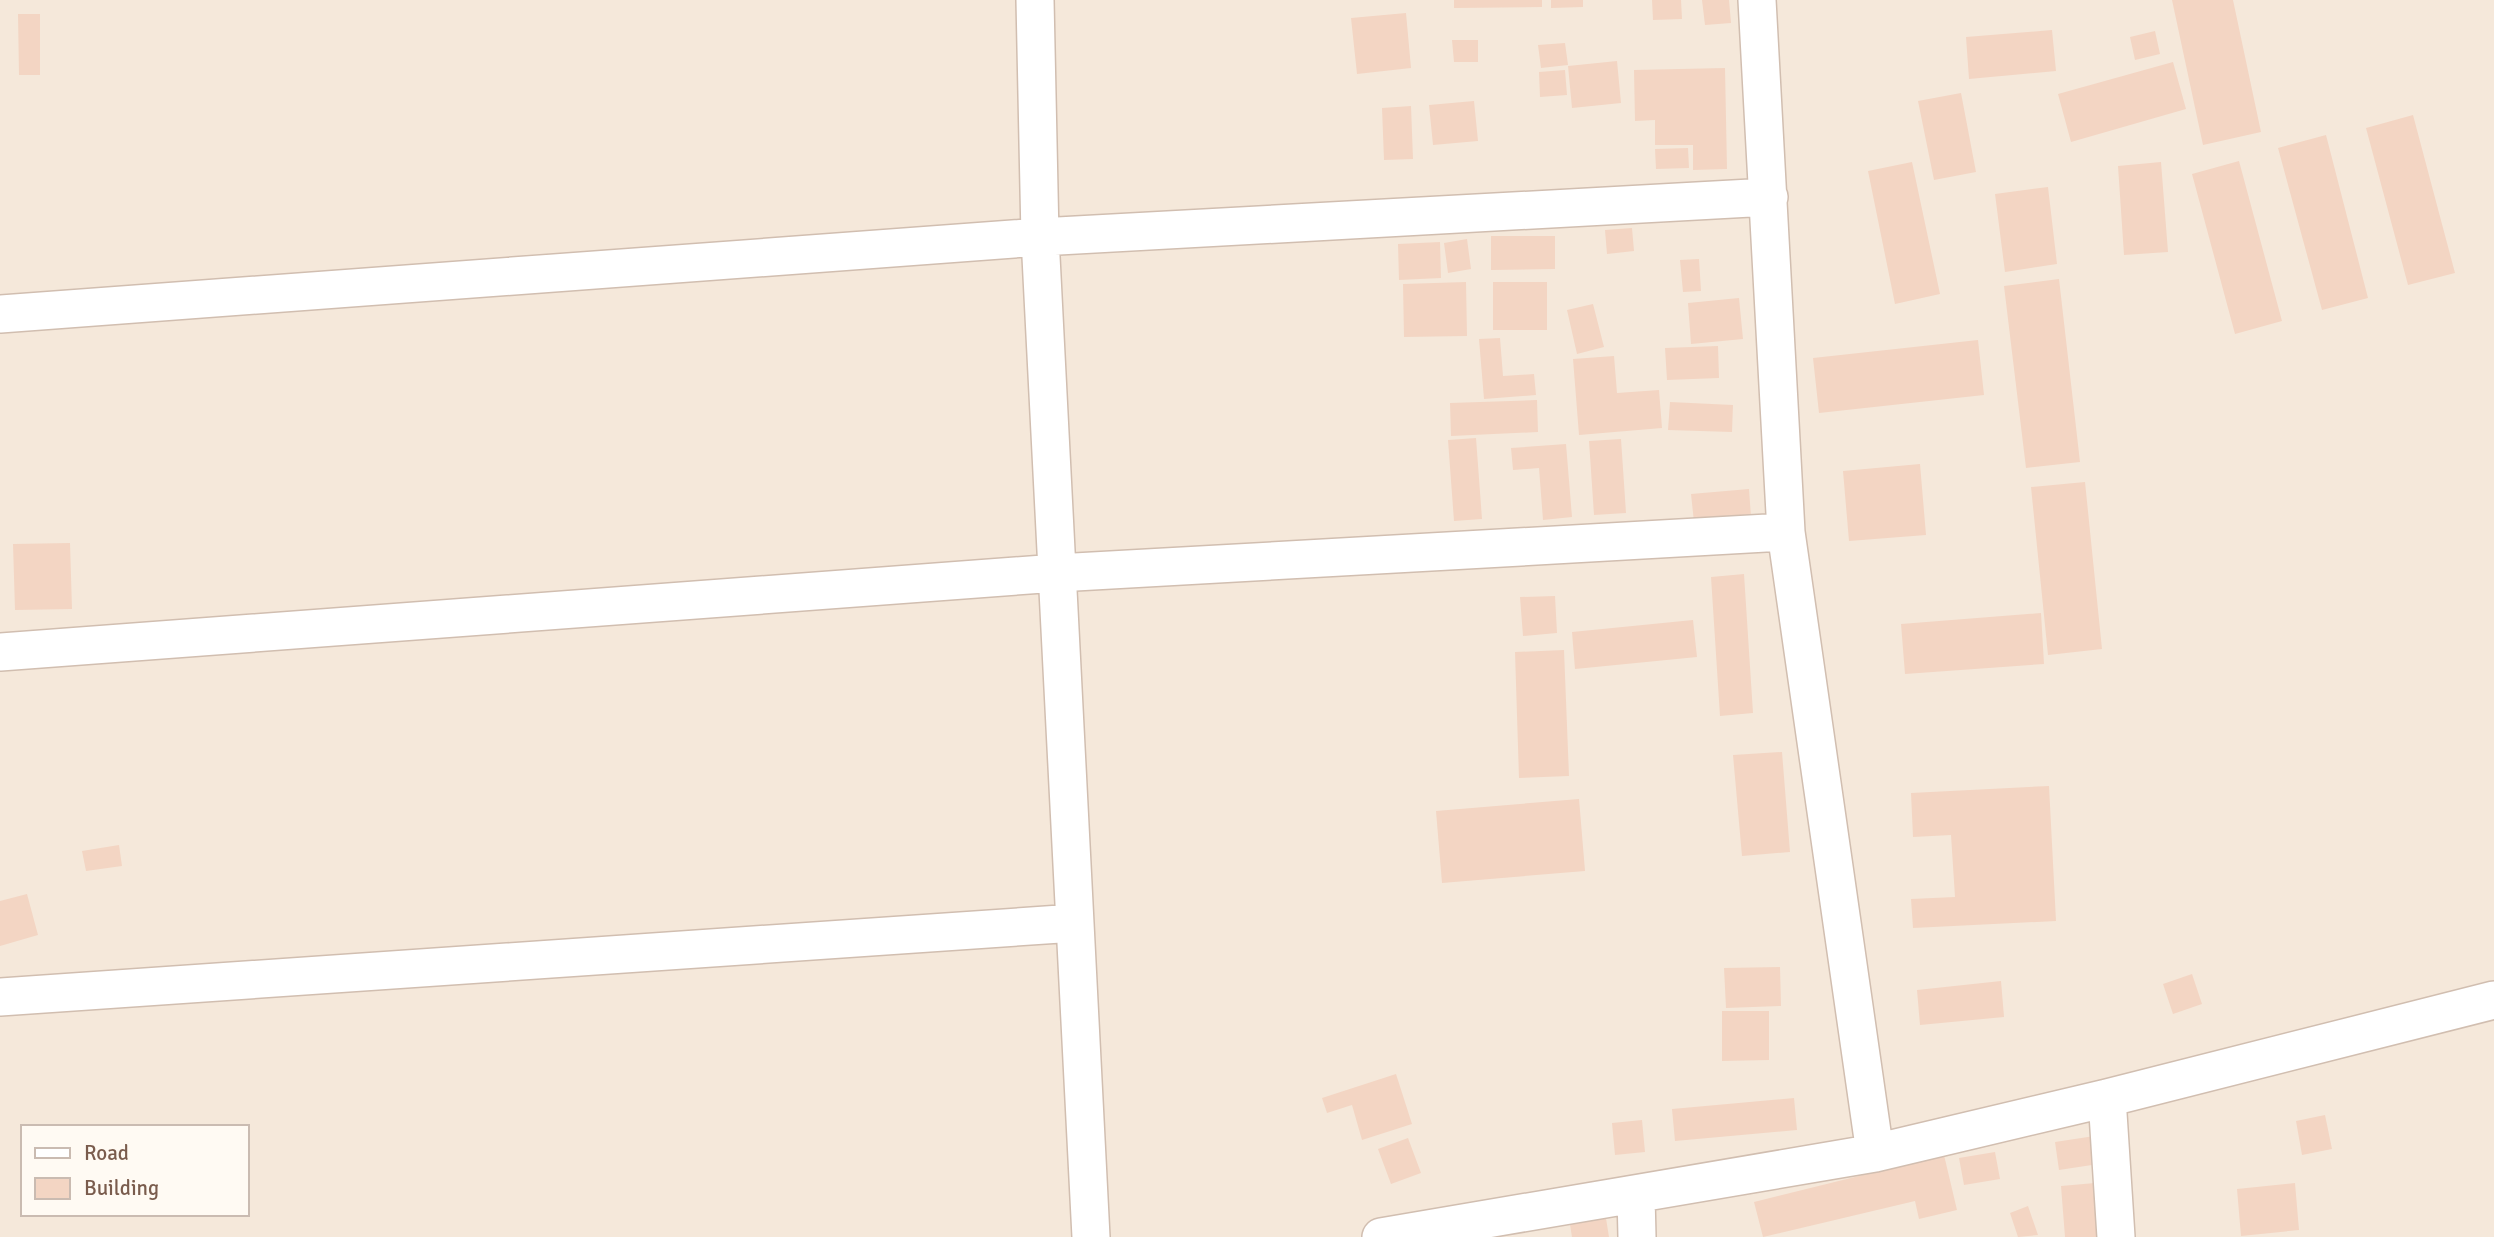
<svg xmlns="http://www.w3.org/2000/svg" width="2494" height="1237" viewBox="0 0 2494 1237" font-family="Signika,sans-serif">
<rect width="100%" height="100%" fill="#fdf6ec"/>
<path fill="#f5e8da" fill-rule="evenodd" d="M0,0H2494V1237H0ZM23,1127H247V1214H23Z"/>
<path fill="#f3d5c3" d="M1454,0H1542V7L1454,8Z
M1551,0H1583V7L1551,8Z
M1652,0H1681L1682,19L1653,20Z
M1702,0H1729L1731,23L1705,25Z
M2172,0H2233L2261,132L2203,145Z
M1406,13L1411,68L1357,74L1351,18Z
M18,14H40V75H19Z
M2052,30L2056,71L1969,79L1966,37Z
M2155,31L2160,54L2135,60L2130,37Z
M1452,40H1478V62H1454Z
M1565,43L1568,65L1541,68L1538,45Z
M1617,61L1621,103L1572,108L1568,66Z
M2173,62L2186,109L2071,142L2058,94Z
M1725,68L1727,169L1693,170V145H1655V120L1635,121L1634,70Z
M1565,70L1567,95L1540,97L1539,72Z
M1961,93L1976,172L1934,180L1918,101Z
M1474,101L1478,141L1433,145L1429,105Z
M1411,106L1413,159L1384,160L1382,108Z
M2413,115L2455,273L2408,285L2366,128Z
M2326,135L2368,298L2322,310L2278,148Z
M1688,148L1689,168L1656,169L1655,149Z
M2239,161L2282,321L2235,334L2192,174Z
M1912,162L1940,294L1895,304L1868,171Z
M2161,162L2168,252L2124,255L2118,166Z
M2048,187L2057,264L2005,272L1995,194Z
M1632,228L1634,251L1607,254L1605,230Z
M1491,236H1555V269L1491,270Z
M1467,239L1471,269L1448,273L1444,243Z
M1440,242L1441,278L1399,280L1398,244Z
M1699,259L1701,291L1683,292L1680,260Z
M2059,279L2080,462L2026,468L2004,286Z
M1466,282L1467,336L1404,337L1403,284Z
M1493,282H1547V330H1493Z
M1739,298L1743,339L1691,344L1688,303Z
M1593,304L1604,347L1577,354L1567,310Z
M1500,338L1503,376L1534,374L1536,395L1484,399L1479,339Z
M1978,340L1984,395L1819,413L1813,358Z
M1718,346L1719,378L1667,380L1665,348Z
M1614,356L1617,393L1659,390L1662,428L1579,435L1573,359Z
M1537,400L1538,432L1451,436L1450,403Z
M1670,402L1733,405L1732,432L1668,430Z
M1476,438L1482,519L1454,521L1448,440Z
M1621,439L1626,513L1594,515L1589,441Z
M1566,444L1572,517L1543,520L1539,468L1513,470L1511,448Z
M1920,464L1926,535L1849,541L1843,471Z
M2085,482L2102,649L2048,655L2031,487Z
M1749,489L1751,517L1694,522L1691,494Z
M70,543L72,609L15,610L13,544Z
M1744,574L1753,713L1720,716L1711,577Z
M1555,596L1557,633L1523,636L1520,597Z
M2041,613L2044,664L1905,674L1901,624Z
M1693,620L1697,657L1575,669L1572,632Z
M1564,650L1569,776L1519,778L1515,652Z
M1782,752L1790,852L1742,856L1733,755Z
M2049,786L2056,921L1913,928L1911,899L1955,897L1951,835L1913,837L1911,793Z
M1579,799L1585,871L1442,883L1436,811Z
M119,845L122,866L86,871L82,851Z
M27,894L38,935L0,946V901Z
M1780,967L1781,1006L1726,1008L1724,968Z
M2192,974L2202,1004L2173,1014L2163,984Z
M2001,981L2004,1017L1920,1025L1917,990Z
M1722,1011H1769V1060L1722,1061Z
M1396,1074L1412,1124L1362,1140L1352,1105L1327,1113L1322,1098Z
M1794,1098L1797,1130L1675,1141L1672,1109Z
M2325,1115L2332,1149L2302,1155L2296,1121Z
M1642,1120L1645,1152L1615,1155L1612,1123Z
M2101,1135L2105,1163L2059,1170L2055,1142Z
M1408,1138L1421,1173L1391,1184L1378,1149Z
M1995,1152L2000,1179L1964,1185L1959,1158Z
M1944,1155L1957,1210L1919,1219L1915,1201L1763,1237L1754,1202Z
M2095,1183L2099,1237H2065L2061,1186Z
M2295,1183L2299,1230L2241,1236L2237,1189Z
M2028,1206L2038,1235L2018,1237L2010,1213Z
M1605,1212L1609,1237H1572L1569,1218Z"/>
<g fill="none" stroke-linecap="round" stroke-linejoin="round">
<g stroke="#d1beb0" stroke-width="40">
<path id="minor" d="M1035,0L1040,237L1091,1237
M1757,0L1786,532L1875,1153
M0,314L1040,237L1769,197
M0,652L1057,573L1786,532
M0,997L1075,923
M2107,1098L2116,1237
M1636,1195L1637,1237
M1381,1237L1875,1153L2107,1098L2494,1000"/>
</g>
<use href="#minor" stroke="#fff" stroke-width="37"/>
</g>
<rect x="21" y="1125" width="228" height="91" fill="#fffaf3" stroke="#cabbb1" stroke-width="2"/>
<rect x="35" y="1148" width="35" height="10" fill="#ffffff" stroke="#cabbb1" stroke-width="2"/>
<text x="84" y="1160" font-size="21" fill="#7a5c4d">Road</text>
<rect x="35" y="1178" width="35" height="21" fill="#f3d5c3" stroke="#cabbb1" stroke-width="2"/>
<text x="84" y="1195" font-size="21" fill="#7a5c4d">Building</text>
</svg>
